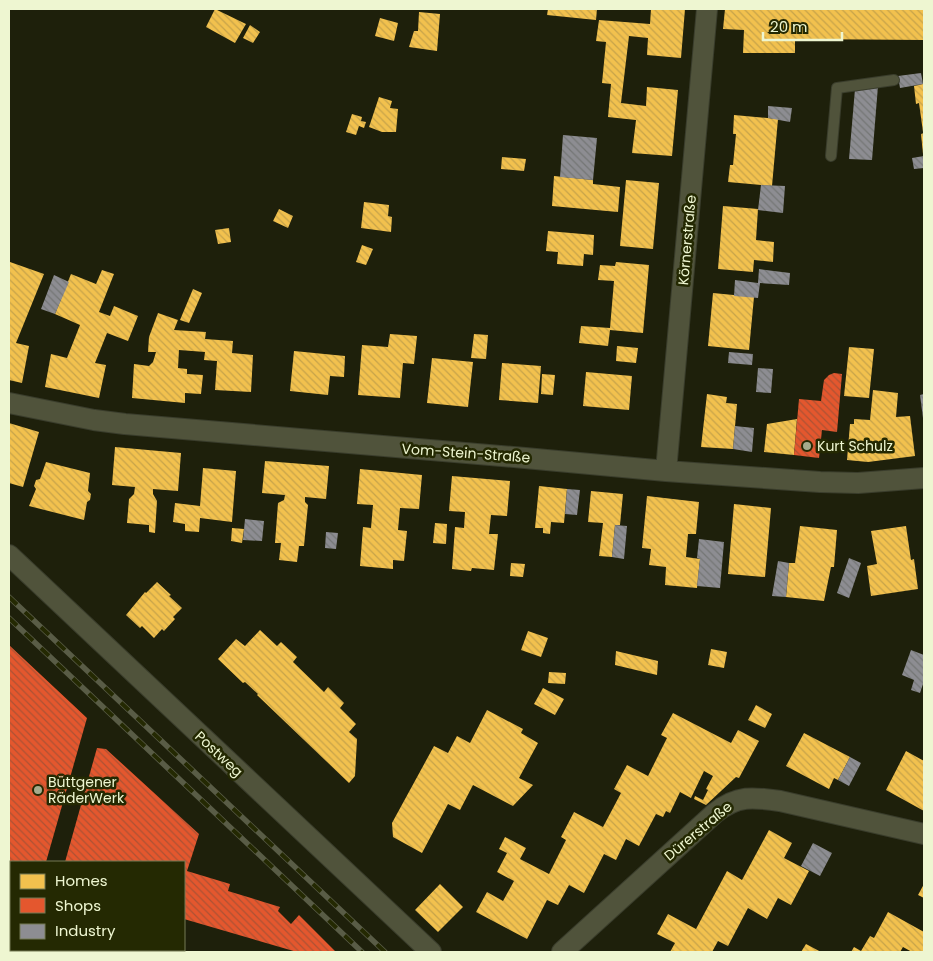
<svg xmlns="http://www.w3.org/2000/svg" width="933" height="961" viewBox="0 0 933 961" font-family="Poppins,sans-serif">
<defs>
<pattern id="homes-back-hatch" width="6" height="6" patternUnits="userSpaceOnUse" patternTransform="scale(1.25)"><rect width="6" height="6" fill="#f2c14e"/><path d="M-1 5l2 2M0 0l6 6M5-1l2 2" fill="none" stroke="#c7a34a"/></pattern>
<pattern id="shops-back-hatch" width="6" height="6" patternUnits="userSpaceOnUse" patternTransform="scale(1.25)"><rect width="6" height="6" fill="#e4572e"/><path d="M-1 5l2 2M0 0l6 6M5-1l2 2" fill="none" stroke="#ad5234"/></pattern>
<pattern id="industry-back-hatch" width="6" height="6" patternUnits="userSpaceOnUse" patternTransform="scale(1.25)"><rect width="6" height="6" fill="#8d8d92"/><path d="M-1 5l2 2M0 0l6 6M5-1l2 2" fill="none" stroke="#747675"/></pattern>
</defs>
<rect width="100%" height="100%" fill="#1e200b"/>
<path fill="url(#homes-back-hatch)" d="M215,9L246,24L235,43L206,27Z
M548,9H597L596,20L547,15Z
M651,9H685L681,58L647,55L648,38L629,36L621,103L646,106L647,87L678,90L672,156L632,153L636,120L608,117L611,84L602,83L606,42L596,41L599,20L650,24Z
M725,9H924V40L795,39V53H743L744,30L723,29Z
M419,12L440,14L437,51L409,47L414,31H418Z
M380,18L398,23L394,41L375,36Z
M250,25L260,32L253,43L243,38Z
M923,84H924L923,132L919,103L916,104L914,86Z
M379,97L392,101L390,108L398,109L396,132H382L369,127Z
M352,114L362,117L361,121L366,122L364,128L359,126L356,135L346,132Z
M734,115L778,119L772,186L728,182L730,165H733L736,134H733Z
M924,133V154H923L921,134Z
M502,157L526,159L524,171L501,169Z
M554,176L593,180V184L620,187L618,212L552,206Z
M626,180L659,183L653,249L620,246Z
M364,202L389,205L388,216L392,217L391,232L361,228Z
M723,206L758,209L756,240L774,242L773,262L754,260L753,272L718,269Z
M279,209L293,216L288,228L273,221Z
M229,228L231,242L218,244L215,230Z
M548,231L594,235L593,255L584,254L583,266L557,264L558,252L546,251Z
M362,245L373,249L366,265L356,262Z
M10,262L44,274L16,343L29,346L22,383L9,380Z
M616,262L649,265L643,333L610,330L608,346L579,343L581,326L610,328L614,281L598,280L600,265L615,266Z
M102,270L114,274L99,312L110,316L114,306L138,316L128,341L107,333L95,363L106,365L99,398L45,387L51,354L67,358L80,325L55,314L71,274L96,284Z
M193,289L202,293L189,323L180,320Z
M713,293L754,297L749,350L708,346Z
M158,313L178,320L174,330L206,332L205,339L233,341L232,353L253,355L251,392L215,390L217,361L204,360L205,352L179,350L178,368L187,369V374L203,375L201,394L185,393V403L132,398L134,364L149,366L153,362L156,352H148L149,337Z
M390,334L417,336L414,364L403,363L400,398L358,395L362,345L388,347Z
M474,334L488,335L486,359L471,358Z
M617,346L638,348L636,363L616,361Z
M849,347L874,349L869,398L844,396Z
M294,351L345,356L344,377L330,376L328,395L290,391Z
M432,358L473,362L468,407L427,403Z
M502,363L541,366L538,403L499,400Z
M586,372L632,376L629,410L583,406Z
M542,374L555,375L553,395L541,394Z
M873,390L898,393L896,417L910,416L915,456L868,462L847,460L850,424H854V419L870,420Z
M707,394L727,397L726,403L737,404L733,449L701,447Z
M797,419L794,455L764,452L767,424Z
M9,423L39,432L23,487L9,483Z
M115,447L181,453L178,491L153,489V494L157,501L155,533L149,532V525L127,523L129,499L134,494L135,487L112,485Z
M265,461L329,466L326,499L305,497V502L308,505L304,546H299L297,562L279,560L281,543H275L278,503L284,500L285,495L262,493Z
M46,462L90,473L88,491L91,494L90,500L87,502L84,520L29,506L36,489L34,486L36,480L40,479Z
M203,468L236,471L232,522L200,518L199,532L185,531V524L173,522L175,503L200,506Z
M360,469L422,475L419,509L400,508L398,530L407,531L404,561L393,560V569L360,566L363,527L371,528L373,505L357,504Z
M452,476L510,481L507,516L491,515L489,534H498L494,570L472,568L471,571L452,569L455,527L464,528L465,512L449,511Z
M539,486L567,489L564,523L551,522L550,534L543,533V528H535Z
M591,491L623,494L620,525H615L612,557L599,556L603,523L588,522Z
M647,496L699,502L696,534H688L686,557L700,559L697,588L665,585L666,567L649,565L651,549L642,548Z
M734,504L771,508L765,577L728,574Z
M435,523L447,524L446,544L433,543Z
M800,526L837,530L834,567H831L824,601L786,597L789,563H795Z
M906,526L911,560L914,559L918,589L871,596L867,566L877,564L871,531Z
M232,528L244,529L242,543L231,541Z
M511,563L525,564L523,577L510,576Z
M157,582L171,595L169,596L182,608L173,617L175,619L164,631L162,629L154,638L142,626L140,628L126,615L145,592L146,593Z
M260,630L277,646L281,642L297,657L293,662L324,692L328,687L344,703L340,708L356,724L349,732L357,739L355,776L349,783L257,695L258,694L245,682L243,683L218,659L236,639L245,646Z
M528,631L548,638L541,657L521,650Z
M711,649L727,652L724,668L708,665Z
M616,651L658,661L657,675L615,665Z
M549,672L566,673L565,684L548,683Z
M543,688L564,699L555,715L534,704Z
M756,705L772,714L765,728L748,720Z
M487,710L523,729L521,733L538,743L519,778L533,785L513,806L473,785L460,810L448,804L422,853L393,837L392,823L434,746L448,753L457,736L470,743Z
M673,713L731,743L738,730L759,741L739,778L736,777L706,805L694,799L695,796L703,800L708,790L706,789L713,776L704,771L691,798L680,792L670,813L666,811L663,817L656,814L639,846L626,839L616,860L604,854L584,893L569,885L558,905L547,900L527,939L476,912L487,892L503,901L514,881L497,872L507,853L499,849L505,837L526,848L520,859L549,874L566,840L561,837L574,812L603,827L621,793L614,789L627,765L648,776L667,738L661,735Z
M804,733L850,757L838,780L834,778L829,789L786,766Z
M906,751L924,761V811L886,790Z
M769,830L792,843L784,858L809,871L791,905L778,898L767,919L748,908L728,946L718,941L712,952H670L675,943L657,934L668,914L696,929L727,871L742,880Z
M440,884L463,907L438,932L415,910Z
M924,884V898L918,895Z
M888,912L924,932V952H912L903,947L900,952H851L854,947L861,951L870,936L874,938Z
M806,944L821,952H801Z"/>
<path fill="url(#shops-back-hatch)" d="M834,373L842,374L837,432L822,430L819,458L794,455L799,399L821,401L824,380L829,375Z
M9,645L87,718L46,862H11V869L9,868Z
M97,748L106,749L199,834L187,871L230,884L228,891L280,907L278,911L291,924L299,915L335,951L334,952H297L184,919V862H65Z"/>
<path fill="url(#industry-back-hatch)" d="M921,73L923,84L900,88L898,76Z
M878,86L872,160L849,159L855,89Z
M768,106L792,108L790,122L768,118Z
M563,135L597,138L593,180L560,177Z
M924,156V168L914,169L912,158Z
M761,185L785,186L783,213L758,210Z
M759,269L790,273L789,285L760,283L758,298L734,296L735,280L758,283Z
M54,275L69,282L55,314L41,309Z
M729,352L753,354L752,365L728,363Z
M758,368L773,369L771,393L756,392Z
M924,394V418H923L920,395Z
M735,426L754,428L752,452L733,449Z
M567,489L580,490L577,515L565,514Z
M245,519L264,521L262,541L243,540Z
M615,525L627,526L624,559L612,557Z
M326,532L338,533L336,549L325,548Z
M699,539L724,542L720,588L697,586L700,559L697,558Z
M849,558L861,563L849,598L837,593Z
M778,561L789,563L786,597L772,596Z
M911,650L924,655V681L920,693L911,690L914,680L902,675Z
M850,757L861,763L849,786L838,780Z
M813,843L832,853L820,876L801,866Z"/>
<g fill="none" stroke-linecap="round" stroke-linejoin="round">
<g stroke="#3a3d2c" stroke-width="12">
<path id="lane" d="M831,156L837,88L894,80"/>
</g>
<g stroke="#3a3d2c" stroke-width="22">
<path id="street" d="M9,403L94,420L125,424L525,458L666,471L820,482L858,483L924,478
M666,471L707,9
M9,555L431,952
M9,912L11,913
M142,950L151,952
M562,952L715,813C737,795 753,797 780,801L924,834"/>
</g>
<use href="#lane" stroke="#50533b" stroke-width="10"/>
<use href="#street" stroke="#50533b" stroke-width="20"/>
<g stroke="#595c46" stroke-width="5.5">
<path id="rail" d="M9,597L385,952
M9,618L362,952"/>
</g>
<use href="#rail" stroke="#242902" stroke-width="4" stroke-dasharray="11" stroke-linecap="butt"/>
</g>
<g fill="#a5ab8c" stroke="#242902" stroke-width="2">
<circle cx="807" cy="446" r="5"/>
<circle cx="38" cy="790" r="5"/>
</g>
<g text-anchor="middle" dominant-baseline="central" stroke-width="5" stroke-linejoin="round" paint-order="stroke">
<g font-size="14" fill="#eef6d1" stroke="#242902">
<text transform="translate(687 240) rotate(-85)">Körnerstraße</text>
<text transform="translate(466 453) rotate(4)">Vom-Stein-Straße</text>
<text transform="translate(219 754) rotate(43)">Postweg</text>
<text transform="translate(698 831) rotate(-40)">Dürerstraße</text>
</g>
<g font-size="14" fill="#eef6d1" stroke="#242902" text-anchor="start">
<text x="817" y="446">Kurt Schulz</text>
<text x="48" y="782">Büttgener<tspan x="48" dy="16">RäderWerk</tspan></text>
</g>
</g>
<rect width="933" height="961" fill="none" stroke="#eef6d1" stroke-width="20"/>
<rect x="10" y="861" width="175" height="90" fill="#242902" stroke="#757b55"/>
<rect x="20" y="874" width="25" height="15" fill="#f2c14e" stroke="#757b55"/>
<text x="55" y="886" font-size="15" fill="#eef6d1">Homes</text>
<rect x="20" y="898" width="25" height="15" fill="#e4572e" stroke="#757b55"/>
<text x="55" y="911" font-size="15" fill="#eef6d1">Shops</text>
<rect x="20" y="924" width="25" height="15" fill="#8d8d92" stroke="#757b55"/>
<text x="55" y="936" font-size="15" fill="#eef6d1">Industry</text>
<path d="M763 32v8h79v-8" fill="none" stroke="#eef6d1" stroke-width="2.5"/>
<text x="770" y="32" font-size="15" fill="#eef6d1" stroke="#242902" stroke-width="4" paint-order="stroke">20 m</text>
</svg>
